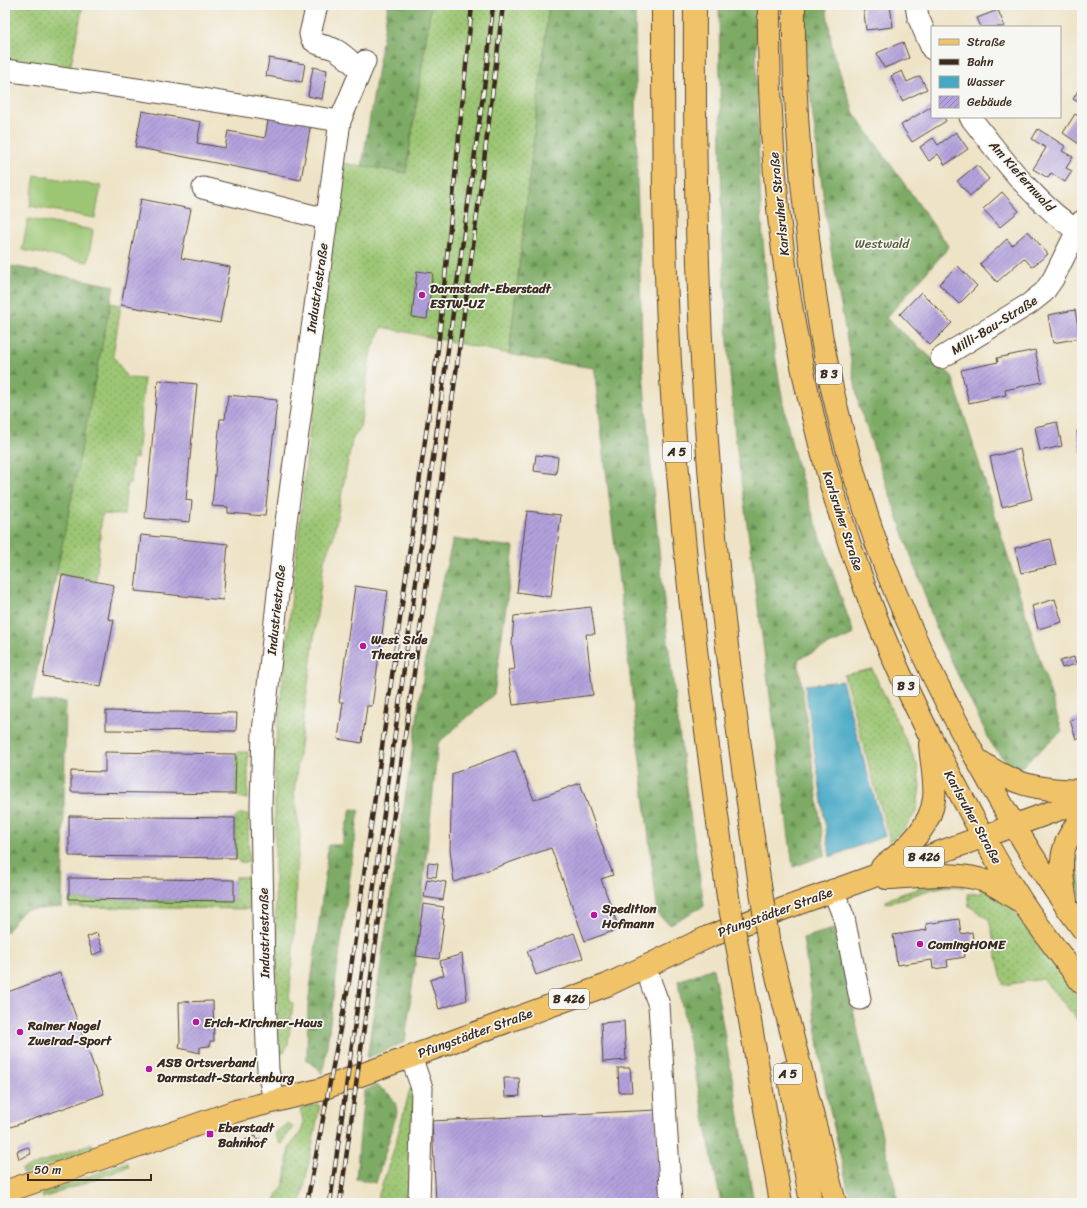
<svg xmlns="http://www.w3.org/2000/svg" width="1087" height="1208" viewBox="0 0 1087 1208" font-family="Sriracha,sans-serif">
<defs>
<pattern id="grass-dots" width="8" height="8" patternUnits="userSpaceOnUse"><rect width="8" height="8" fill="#9cc673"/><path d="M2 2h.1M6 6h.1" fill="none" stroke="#80a15e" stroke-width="1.8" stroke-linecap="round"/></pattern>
<pattern id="forest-firs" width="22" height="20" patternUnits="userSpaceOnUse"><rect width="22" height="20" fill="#7dab65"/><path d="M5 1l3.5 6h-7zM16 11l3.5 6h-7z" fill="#688b53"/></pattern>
<pattern id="building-hatch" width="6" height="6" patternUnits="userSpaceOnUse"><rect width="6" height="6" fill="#b2a1dd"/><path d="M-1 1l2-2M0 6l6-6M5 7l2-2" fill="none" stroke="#9283b3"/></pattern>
</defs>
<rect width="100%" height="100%" fill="#f6f6f2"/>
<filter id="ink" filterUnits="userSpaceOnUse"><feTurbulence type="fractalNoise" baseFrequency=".025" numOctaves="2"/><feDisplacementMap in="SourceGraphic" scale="8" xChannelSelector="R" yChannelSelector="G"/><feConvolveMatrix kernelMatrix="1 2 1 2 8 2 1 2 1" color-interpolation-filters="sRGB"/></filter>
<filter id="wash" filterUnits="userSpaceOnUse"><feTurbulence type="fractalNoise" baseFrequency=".012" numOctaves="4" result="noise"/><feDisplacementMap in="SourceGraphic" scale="16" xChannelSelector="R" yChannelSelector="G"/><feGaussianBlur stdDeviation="0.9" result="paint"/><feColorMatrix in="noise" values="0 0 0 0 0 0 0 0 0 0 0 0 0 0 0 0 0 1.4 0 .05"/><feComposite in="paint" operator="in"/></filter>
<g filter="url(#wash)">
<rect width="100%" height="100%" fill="#eee3c6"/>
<path fill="url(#grass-dots)" stroke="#6c7848" d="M5,5H83L69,74L5,62Z
M431,5H549L509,354L382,327L370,355L360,428L352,440L333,538L324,560L294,792L300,836L296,875L295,923L289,1002L293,1003L288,1044L284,1052L278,1053L275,1052L273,1016L278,1015L275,893V752L313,400L342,163L406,173Z
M110,303L121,305L113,355L127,378L144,379L137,458H133L130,483H127L124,515L102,514L96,582L56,574Z
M872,669L917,764L920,787L916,812L904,829L890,841L844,675Z
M239,752H248V799L240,798L235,794L236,754Z
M239,814H248L249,862H239L235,858V818Z
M1073,855L1078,859C1076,874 1082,884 1082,899L1074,883L1071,875Z
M236,877H250V909L69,907V899L234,901V880Z
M939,884L964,887L947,886L933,889L888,903L885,902C892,895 928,886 939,884Z
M984,889L1008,903L1082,1004V1025L1043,979L1003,985L989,919L969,906L967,894L981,893Z
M410,1089L416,1090L412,1176L404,1203H376L395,1146Z
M320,1105L301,1203H274C276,1194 283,1189 285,1181C288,1171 286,1160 289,1149C293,1140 304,1133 303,1122C303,1118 301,1114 300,1110L309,1106Z
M289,1123L292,1126L293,1129L286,1136L282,1144H280L274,1133Z
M92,1143L94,1148L23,1174L21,1170Z
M127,1162L129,1167L43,1198L41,1194Z"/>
<path fill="url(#forest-firs)" stroke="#5c6a42" d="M388,5H431L406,173L362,166Z
M549,5H635L637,178L643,373L650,458L668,642L686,787L704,906L670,924L658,915L594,368L539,360L509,354Z
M719,5H756C757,147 759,292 789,432C795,460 804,488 813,515C827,555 840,595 854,634L798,659L825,855L793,867L735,435L729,361L722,233Z
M800,5H826L833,53L854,113L949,247L886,318L952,376L1062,731L1018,770C1006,763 999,755 991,743L939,636L859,406L829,239L800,18Z
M12,266L114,286L31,701L66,702L62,907L24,910L5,933V327Z
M453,539L514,547L494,694L438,743L416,956L405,1042L367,1058L428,644Z
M351,809L359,810L323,1074L307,1060L308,1005L326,869L328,845H341Z
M836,928L867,1075L899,1203H851L825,1087L803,938Z
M713,968L754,1203H721L681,1001L678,981Z
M376,1085C389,1094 396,1097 397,1113L376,1183L356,1179L364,1091Z"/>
<path fill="#9cc673" stroke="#6c7848" d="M35,175L101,186L95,218L30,206Z
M28,219L93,230L88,262L22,250Z"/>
<path fill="#45a8c5" stroke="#406972" d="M842,681L885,836L830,857L805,685Z"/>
<g id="blocks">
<path fill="url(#building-hatch)" d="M863,5H890L893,27L866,30Z
M998,10L1005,27H981L977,18Z
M903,42L909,58L884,68L877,53Z
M269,58L305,64L302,82L266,76Z
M313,67L327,70L322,99L308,96Z
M902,71L907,82L920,76L927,89L902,101L891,76Z
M1082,84V104L1073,99Z
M932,106V117H944L946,121L912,142L901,125Z
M142,111L201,122L197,143L225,148L228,131L265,138L269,115L311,123L301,180L135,147Z
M1075,114L1082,119V139L1079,144L1063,133Z
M1038,129L1065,146L1062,151L1073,157L1066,168L1072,171L1065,182L1051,173L1048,178L1033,169L1046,148L1032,139Z
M956,132L968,149L945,165L938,154L929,161L920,147L933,138L938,145Z
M977,165L989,179L970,196L957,181Z
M1002,192L1019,211L1000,227L983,209Z
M141,199L191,209L181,258L230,267L220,323L121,305Z
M1028,231L1048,254L1032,267L1024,258L997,282L980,264L1007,239L1012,245Z
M958,266L977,286L959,304L939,284Z
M417,271L433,273L427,319L412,317Z
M921,292L952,323L930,345L900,314Z
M1075,310L1080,338L1053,343L1048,315Z
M1035,350L1042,382L1005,390L1006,395L969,403L961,370L998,362L997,358Z
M158,380L197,384L186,500L192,501L190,522L145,518Z
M228,395L277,400L265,516L228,513V507L212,506L220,419H225Z
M1057,422L1062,446L1040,451L1035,427Z
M1082,430V453H1081L1077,431Z
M1020,449L1032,499L1002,507L990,457Z
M536,455L558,457L556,474L534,471Z
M527,511L561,515L551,597L517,592Z
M141,535L228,544L223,600L135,591Z
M1050,539L1056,565L1021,573L1015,548Z
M62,575L114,585L108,619L114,620L101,687L43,676Z
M355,586L388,591L372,706H367L362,743L338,739L343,702H339Z
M1055,599L1062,622L1038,629L1032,606Z
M591,607L595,634H586L593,695L513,705L508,670L515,669L512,644L514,616Z
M1074,657L1076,664L1062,668L1060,661Z
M106,711L237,713L236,731L106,730Z
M1082,716V737L1076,739L1070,720Z
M515,750L534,800L580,783L613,875L601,879L619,929L585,941L551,848L454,882L450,850L452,774Z
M105,752L236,754L235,794L71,792V771L105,772Z
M69,816L235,818V858L69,856Z
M428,863L438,864L436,877L427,876Z
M69,878L234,880V901L69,899Z
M427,879L446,882L443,900L424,897Z
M423,904L444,907L442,919H444L439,959L416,956Z
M959,919L961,934L972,932L973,940L963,942L965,957L947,960L948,967L933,969L932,960L897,965L893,935L927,930L926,924Z
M97,933L103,951L93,955L87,937Z
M574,933L583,958L536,975L527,951Z
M462,954L467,1000L439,1009L430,980L444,975L440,961Z
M60,973L104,1094L5,1129V993Z
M213,1001L214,1041H210V1046L200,1047V1053L179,1048L180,1042L179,1002Z
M624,1021L626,1060L603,1062L601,1023Z
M618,1068H630L632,1092H619Z
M504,1078H519L520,1096L505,1097Z
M656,1110L660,1203H436L432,1121Z
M256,1136L258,1142L247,1146L245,1140Z
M28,1147L31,1154L19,1159L17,1151Z"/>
</g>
</g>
<g filter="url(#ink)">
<use href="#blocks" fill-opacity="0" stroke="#564637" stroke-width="1"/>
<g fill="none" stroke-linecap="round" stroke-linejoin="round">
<g stroke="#564637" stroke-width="23">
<path id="minor" d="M317,5L310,34C311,46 327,45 336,50C345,55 353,64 361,71
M916,5L918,17L932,49
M5,70L157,92L340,121
M970,117C1003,159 1036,205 1082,234
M203,188L326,219
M941,358L1029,304L1044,292L1053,279L1082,221
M833,890L844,918L860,999
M645,967L659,1005L671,1203
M411,1057L422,1088L419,1203
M274,1101L268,1070L264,968L261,807L263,732L285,529L340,121L365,61"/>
</g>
<g stroke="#564637" stroke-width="24">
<path id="major" d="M769,5C767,203 796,402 865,588C887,649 915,708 945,765C970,812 994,859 1023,903C1041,930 1062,957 1082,983
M794,5C793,64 797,124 802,183C808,237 813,291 823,345C836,413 854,480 877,545C904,620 939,691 977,760C1009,818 1042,875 1082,928
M978,760C988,767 999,774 1011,779C1033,789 1058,790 1082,791
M882,867C905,851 930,828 934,799C936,783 931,761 930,744
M886,878C917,877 958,870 988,882C999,887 1009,895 1020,901
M1066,901C1060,867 1057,846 1082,818
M5,1192L236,1111L319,1090L391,1064L607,985L708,937L780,910L1082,801"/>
</g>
<g stroke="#564637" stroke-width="24">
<path id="highway" d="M663,5C663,112 663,218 668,324C677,516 702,707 728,897
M695,5C694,163 697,322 710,480C721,616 740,751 760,885
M769,945L835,1203
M739,956L781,1203
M788,1072L811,1203"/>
</g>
<use href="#minor" stroke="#fff" stroke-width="21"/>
<use href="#major" stroke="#f1c369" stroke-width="22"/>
<use href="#highway" stroke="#f1c369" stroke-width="22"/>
<g stroke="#3b2a1e" stroke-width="4.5">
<path id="rail" d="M307,1203L349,982L438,348L472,5
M330,1203C382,824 436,445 487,66L493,5
M340,1203C393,804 456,405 503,5"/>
</g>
<use href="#rail" stroke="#f6f6f2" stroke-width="3" stroke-dasharray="9" stroke-linecap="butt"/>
<g stroke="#564637" stroke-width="24" stroke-linecap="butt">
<path id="highway-bridge" d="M760,885L769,945
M728,897L739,956"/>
</g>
<use href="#highway-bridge" stroke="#f1c369" stroke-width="22"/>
</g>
</g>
<g fill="#b5179e" stroke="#f6f6f2" stroke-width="1.5">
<circle cx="422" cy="295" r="4"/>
<circle cx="363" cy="646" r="4"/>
<circle cx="594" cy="915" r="4"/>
<circle cx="920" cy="944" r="4"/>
<circle cx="196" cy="1022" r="4"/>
<circle cx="20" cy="1032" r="4"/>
<circle cx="149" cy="1069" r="4"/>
<rect x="206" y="1130" width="8" height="8" rx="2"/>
</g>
<g text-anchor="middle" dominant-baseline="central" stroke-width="3.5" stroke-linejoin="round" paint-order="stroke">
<g fill="#f6f6f2" stroke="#73675e" stroke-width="1">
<rect x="816" y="364" width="26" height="20" rx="3"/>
<rect x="663" y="442" width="28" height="20" rx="3"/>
<rect x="893" y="676" width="26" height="20" rx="3"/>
<rect x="904" y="847" width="40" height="20" rx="3"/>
<rect x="549" y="989" width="40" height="20" rx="3"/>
<rect x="774" y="1064" width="28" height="20" rx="3"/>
</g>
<g font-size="12" font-weight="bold" fill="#3b2a1e">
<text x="829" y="374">B 3</text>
<text x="677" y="452">A 5</text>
<text x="906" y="686">B 3</text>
<text x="924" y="857">B 426</text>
<text x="569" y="999">B 426</text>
<text x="788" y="1074">A 5</text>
</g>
<g font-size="13" fill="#3b2a1e" stroke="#f6f6f2">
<text transform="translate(1022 176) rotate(48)">Am Kiefernwald</text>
<text transform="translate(779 204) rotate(-96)">Karlsruher Straße</text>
<text transform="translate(317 288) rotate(-82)">Industriestraße</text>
<text transform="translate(994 325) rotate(-32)">Milli-Bau-Straße</text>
<text transform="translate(843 521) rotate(72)">Karlsruher Straße</text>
<text transform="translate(276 610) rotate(-84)">Industriestraße</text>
<text transform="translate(973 817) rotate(61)">Karlsruher Straße</text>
<text transform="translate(775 912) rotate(-20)">Pfungstädter Straße</text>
<text transform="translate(264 933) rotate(-91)">Industriestraße</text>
<text transform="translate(475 1033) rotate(-20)">Pfungstädter Straße</text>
</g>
<g font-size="13" fill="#585938" stroke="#f6f6f2">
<text x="882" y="243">Westwald</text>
</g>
<g font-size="13" font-weight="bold" fill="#3b2a1e" stroke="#f6f6f2" text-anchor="start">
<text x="430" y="288">Darmstadt-Eberstadt<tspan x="430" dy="15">ESTW-UZ</tspan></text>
<text x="371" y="639">West Side<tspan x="371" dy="15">Theatre</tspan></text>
<text x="602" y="908">Spedition<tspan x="602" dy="15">Hofmann</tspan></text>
<text x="928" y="944">ComingHOME</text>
<text x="204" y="1022">Erich-Kirchner-Haus</text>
<text x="28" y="1025">Rainer Nagel<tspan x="28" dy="15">Zweirad-Sport</tspan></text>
<text x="157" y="1062">ASB Ortsverband<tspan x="157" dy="15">Darmstadt-Starkenburg</tspan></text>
<text x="218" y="1127">Eberstadt<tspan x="218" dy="15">Bahnhof</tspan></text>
</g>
</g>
<rect width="1087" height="1208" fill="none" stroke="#f6f6f2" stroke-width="20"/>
<rect x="931" y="26" width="130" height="92" fill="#f6f6f2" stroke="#aba49d"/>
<rect x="939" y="39" width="20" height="6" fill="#f1c369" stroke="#aba49d"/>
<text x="967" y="46" font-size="12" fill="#3b2a1e">Straße</text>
<rect x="939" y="59" width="20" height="6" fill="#3b2a1e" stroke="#aba49d"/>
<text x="967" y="66" font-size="12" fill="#3b2a1e">Bahn</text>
<rect x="939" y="76" width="20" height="12" fill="#45a8c5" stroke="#aba49d"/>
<text x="967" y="86" font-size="12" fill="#3b2a1e">Wasser</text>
<rect x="939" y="96" width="20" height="12" fill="url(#building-hatch)" stroke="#aba49d"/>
<text x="967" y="106" font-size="12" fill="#3b2a1e">Gebäude</text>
<path d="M28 1174v6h123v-6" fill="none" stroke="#3b2a1e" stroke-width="2"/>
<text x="34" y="1174" font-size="12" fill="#3b2a1e" stroke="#f6f6f2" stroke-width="3" paint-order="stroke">50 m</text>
</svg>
